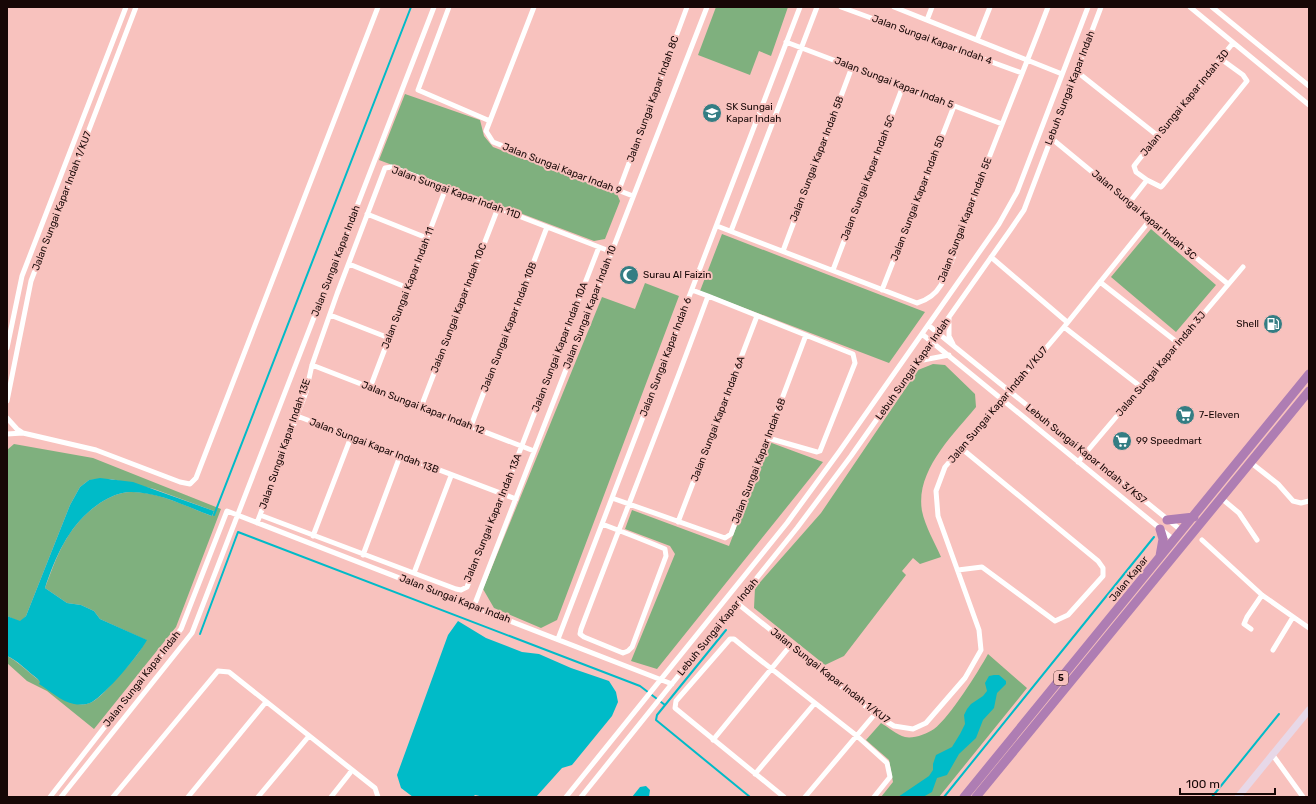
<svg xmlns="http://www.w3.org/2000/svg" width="1316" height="804" viewBox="0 0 1316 804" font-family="Rubik,sans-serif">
<rect width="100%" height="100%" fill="#f8c2be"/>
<path fill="#7fb07e" d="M716,7H788L771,56L759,51L750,75L698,55Z
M405,94L480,120L484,136L493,147L617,194L620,201L605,239L594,241L379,160Z
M1151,229L1216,285L1176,332L1111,277Z
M722,234L925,312L889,363L700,291Z
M645,283L679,296L557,620L541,628L494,608L483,589L602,297L635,309Z
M933,364L945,365L975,394L976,407C953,435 915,471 922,511C925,526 935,543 941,557L920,564L913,558L902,571L906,575L844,656L825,665L754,608L755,588L821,513L918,370Z
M769,442L823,462L657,669L631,661L675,554L670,546L625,529L632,510L729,546Z
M14,444L93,458L221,509L176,627L94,729L47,691L27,681L7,663V648V656C28,666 68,716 92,702C101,697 108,688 114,681C126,668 139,655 146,640L100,619L94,611L81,605L67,603L45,588C58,553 68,525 100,503C110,497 119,492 131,492C158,491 187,507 212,516L214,511L154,489L111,479L89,480L80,487L70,505L26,616L20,622L7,616V450Z
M988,654L1027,688L939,797H881L893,782L889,760L866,740L881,723C888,727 897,735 905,737C913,739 927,734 934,729C950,717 978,672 988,654Z"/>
<path fill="#00bbc8" d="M100,478L133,482L214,511L212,516C187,507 159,492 131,492C119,492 110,497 100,503C70,523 56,555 45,588L67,603L81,605L94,611L100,619L147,640C138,656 107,693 92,702C87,705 79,705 74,704C62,702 49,690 39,684L40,682C37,677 32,675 28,671C21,665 16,660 7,656V616L20,621L26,616L70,505L80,487L89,480Z
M458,621L486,638L522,652L539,654L571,668L609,681L616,692L618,702L612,716L572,765L562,768L536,797H484L475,795L473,797H413L401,788L397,775L448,635Z
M994,675H999L1006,681V684L997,693L994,708L983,720L976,738L959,754L947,775L937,778L932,792L923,797H898L929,776L933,770V764L936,755L952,747L960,734L965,724L964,715L967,709L971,704L983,696L987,691L985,683L989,676Z
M646,786L650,790L649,797H632L640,787Z"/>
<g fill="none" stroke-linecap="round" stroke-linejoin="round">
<path stroke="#00bbc8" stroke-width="2" d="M214,515L411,7
M726,630L657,715L656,720L750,797
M200,634L238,532L640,686L665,705
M944,797L1154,537
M1212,797L1279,714"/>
<path stroke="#fff" stroke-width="5" d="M449,7L418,90L490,121
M534,7L486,131L493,142L633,196
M841,7L1022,73
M894,7L1062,74
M1190,7L1309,105
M1212,7L1309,86
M927,20L932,7
M977,40L990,7
M786,42L1002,124
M1076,71L1158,136
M1051,138L1228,284
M1147,180L1161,187L1163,185L1247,81L1243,75L1221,59
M619,190L687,7
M1129,203L1147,180L1136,172L1134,166L1137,162L1233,43
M367,214L427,238
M717,226L917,303C928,300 935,295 941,285C955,261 963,224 974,197C998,133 1024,70 1048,7
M731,231L817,7
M783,251L852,67
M991,257L1067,322
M349,264L408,288
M833,270L903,86
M1100,282L1178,343
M692,290L708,296
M882,290L954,106
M330,315L389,338
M949,318V336L953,344
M928,325L1182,531
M1064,327L1141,387
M922,334L1174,540
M7,348L22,276L126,7
M918,361L949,355
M312,365L534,451
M370,388L446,188
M7,401L31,281L136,7
M421,407L498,208
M297,416L516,499
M7,418L17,429L23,433
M471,426L547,227
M7,434L23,433L96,450L180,482L190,484L196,478L378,7
M1078,462L1243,267
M1250,462L1278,484L1293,501L1301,503L1309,501
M612,498L725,538L731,534L806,335
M1221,498L1239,513L1257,540
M260,515L456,589L461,590L467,587L599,247
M678,522L757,316
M257,523L306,392L312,365L337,294L385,168L392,167L612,252
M602,524C623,532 644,540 665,549L666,556L632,647L628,651L623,653L584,637L580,634L581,629C623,518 667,408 708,296L853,354L855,363L820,451L817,452L768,438
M313,536L351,437
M1202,540L1262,595L1309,628
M363,555L400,456
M958,570L982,567L1055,621L1068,615L1103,576V568L1098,561L961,448
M414,573L451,476
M737,603L879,717L894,726L913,729L926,723L965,678L981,650L979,630L938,516L936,491L945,467L1064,327L1150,220
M474,606L707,7
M1251,629L1244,624L1247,617L1262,595
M558,639L800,7
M1273,650L1293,617
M713,740L790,646
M1272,754L1303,797
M351,769L375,788L378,797
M755,774L815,703
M50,797L181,629L227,511L672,684
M61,797L192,633L434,7
M113,797L218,671L229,672L351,769L350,773L331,797
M188,797L266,702
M258,797L309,736
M566,797L787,523L839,452L999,224L1017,192L1088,7
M581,797L797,528L851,456L1011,229L1024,210L1101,7
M784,797L675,708L676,701L730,639H734L750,652L857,736L887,763L890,777L874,797
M805,797L875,714"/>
<path stroke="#e7d8e8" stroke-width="7" d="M1238,797L1309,710"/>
<path stroke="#ae7db3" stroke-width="9" d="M1167,520L1194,517
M1160,556L1163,539L1160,529
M964,797L1309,374
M976,797L1309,391"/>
</g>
<defs>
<g id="school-disc" transform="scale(1)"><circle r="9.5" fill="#347d83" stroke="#f8c2be"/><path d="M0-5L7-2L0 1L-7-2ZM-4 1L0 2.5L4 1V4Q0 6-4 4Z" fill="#fff"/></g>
<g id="mosque-disc" transform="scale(1)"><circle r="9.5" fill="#347d83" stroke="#f8c2be"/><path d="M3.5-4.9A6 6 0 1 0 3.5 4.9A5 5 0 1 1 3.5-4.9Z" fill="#fff"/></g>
<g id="fuel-disc" transform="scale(1)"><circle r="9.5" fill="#347d83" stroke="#f8c2be"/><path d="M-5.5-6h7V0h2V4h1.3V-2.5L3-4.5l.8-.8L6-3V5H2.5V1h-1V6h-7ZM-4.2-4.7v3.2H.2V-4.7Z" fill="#fff"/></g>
<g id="supermarket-disc" transform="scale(1)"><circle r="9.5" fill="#347d83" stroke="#f8c2be"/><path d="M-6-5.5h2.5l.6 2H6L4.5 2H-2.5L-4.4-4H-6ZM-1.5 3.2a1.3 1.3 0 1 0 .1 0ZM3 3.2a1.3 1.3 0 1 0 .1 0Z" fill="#fff"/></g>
</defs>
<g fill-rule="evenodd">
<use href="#school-disc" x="712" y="113"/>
<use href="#mosque-disc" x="629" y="275"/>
<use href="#fuel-disc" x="1273" y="324"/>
<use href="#supermarket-disc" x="1185" y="415"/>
<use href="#supermarket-disc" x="1122" y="441"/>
</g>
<g text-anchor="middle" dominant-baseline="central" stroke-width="4" stroke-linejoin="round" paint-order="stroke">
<rect fill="#f8c2be" stroke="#5a3f3d" stroke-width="1" x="1054" y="671" width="14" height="14" rx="3"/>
<g font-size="9" font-weight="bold" fill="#170706">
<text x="1061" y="678">5</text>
</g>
<g font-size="10" fill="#170706" stroke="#f8c2be">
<text transform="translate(932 40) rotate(20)">Jalan Sungai Kapar Indah 4</text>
<text transform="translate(894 83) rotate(21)">Jalan Sungai Kapar Indah 5</text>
<text transform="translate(1070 88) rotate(-69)">Lebuh Sungai Kapar Indah</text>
<text transform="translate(653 99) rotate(-70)">Jalan Sungai Kapar Indah 8C</text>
<text transform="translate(1185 103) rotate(-51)">Jalan Sungai Kapar Indah 3D</text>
<text transform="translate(817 159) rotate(-69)">Jalan Sungai Kapar Indah 5B</text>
<text transform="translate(562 169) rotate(21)">Jalan Sungai Kapar Indah 9</text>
<text transform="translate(868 178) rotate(-69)">Jalan Sungai Kapar Indah 5C</text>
<text transform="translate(456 193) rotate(20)">Jalan Sungai Kapar Indah 11D</text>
<text transform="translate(918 198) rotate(-69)">Jalan Sungai Kapar Indah 5D</text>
<text transform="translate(62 201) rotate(-69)">Jalan Sungai Kapar Indah 1/KU7</text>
<text transform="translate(1144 215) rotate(40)">Jalan Sungai Kapar Indah 3C</text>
<text transform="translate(965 220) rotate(-69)">Jalan Sungai Kapar Indah 5E</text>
<text transform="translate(336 261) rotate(-69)">Jalan Sungai Kapar Indah</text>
<text transform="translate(408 288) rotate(-69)">Jalan Sungai Kapar Indah 11</text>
<text transform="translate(590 307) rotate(-69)">Jalan Sungai Kapar Indah 10</text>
<text transform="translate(459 308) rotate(-69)">Jalan Sungai Kapar Indah 10C</text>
<text transform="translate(509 327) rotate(-69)">Jalan Sungai Kapar Indah 10B</text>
<text transform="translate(560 347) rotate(-69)">Jalan Sungai Kapar Indah 10A</text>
<text transform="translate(666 357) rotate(-69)">Jalan Sungai Kapar Indah 6</text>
<text transform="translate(1161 364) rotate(-50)">Jalan Sungai Kapar Indah 3J</text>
<text transform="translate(913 369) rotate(-55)">Lebuh Sungai Kapar Indah</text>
<text transform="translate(998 405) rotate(-50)">Jalan Sungai Kapar Indah 1/KU7</text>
<text transform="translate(423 408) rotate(21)">Jalan Sungai Kapar Indah 12</text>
<text transform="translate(718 419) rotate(-69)">Jalan Sungai Kapar Indah 6A</text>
<text transform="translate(285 444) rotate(-71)">Jalan Sungai Kapar Indah 13E</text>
<text transform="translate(374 446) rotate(21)">Jalan Sungai Kapar Indah 13B</text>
<text transform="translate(1086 454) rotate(39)">Lebuh Sungai Kapar Indah 3/KS7</text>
<text transform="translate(759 461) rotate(-69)">Jalan Sungai Kapar Indah 6B</text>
<text transform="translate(493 518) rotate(-68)">Jalan Sungai Kapar Indah 13A</text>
<text transform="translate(1129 579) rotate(-51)">Jalan Kapar</text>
<text transform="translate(455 599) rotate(21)">Jalan Sungai Kapar Indah</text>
<text transform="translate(718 627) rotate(-51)">Lebuh Sungai Kapar Indah</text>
<text transform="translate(830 676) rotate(38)">Jalan Sungai Kapar Indah 1/KU7</text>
<text transform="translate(142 679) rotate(-52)">Jalan Sungai Kapar Indah</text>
</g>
<g font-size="10" fill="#170706" stroke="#f8c2be" text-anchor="start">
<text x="726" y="107">SK Sungai<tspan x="726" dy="12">Kapar Indah</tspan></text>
<text x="643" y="275">Surau Al Faizin</text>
<text x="1259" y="324" text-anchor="end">Shell</text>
<text x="1199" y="415">7-Eleven</text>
<text x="1136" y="441">99 Speedmart</text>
</g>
</g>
<rect width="1316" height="804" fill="none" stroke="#170706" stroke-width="16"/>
<path d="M1180 788v6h95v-6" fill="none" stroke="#170706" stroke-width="2"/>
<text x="1186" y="788" font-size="12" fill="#170706" stroke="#f8c2be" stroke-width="3" paint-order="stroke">100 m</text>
</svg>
